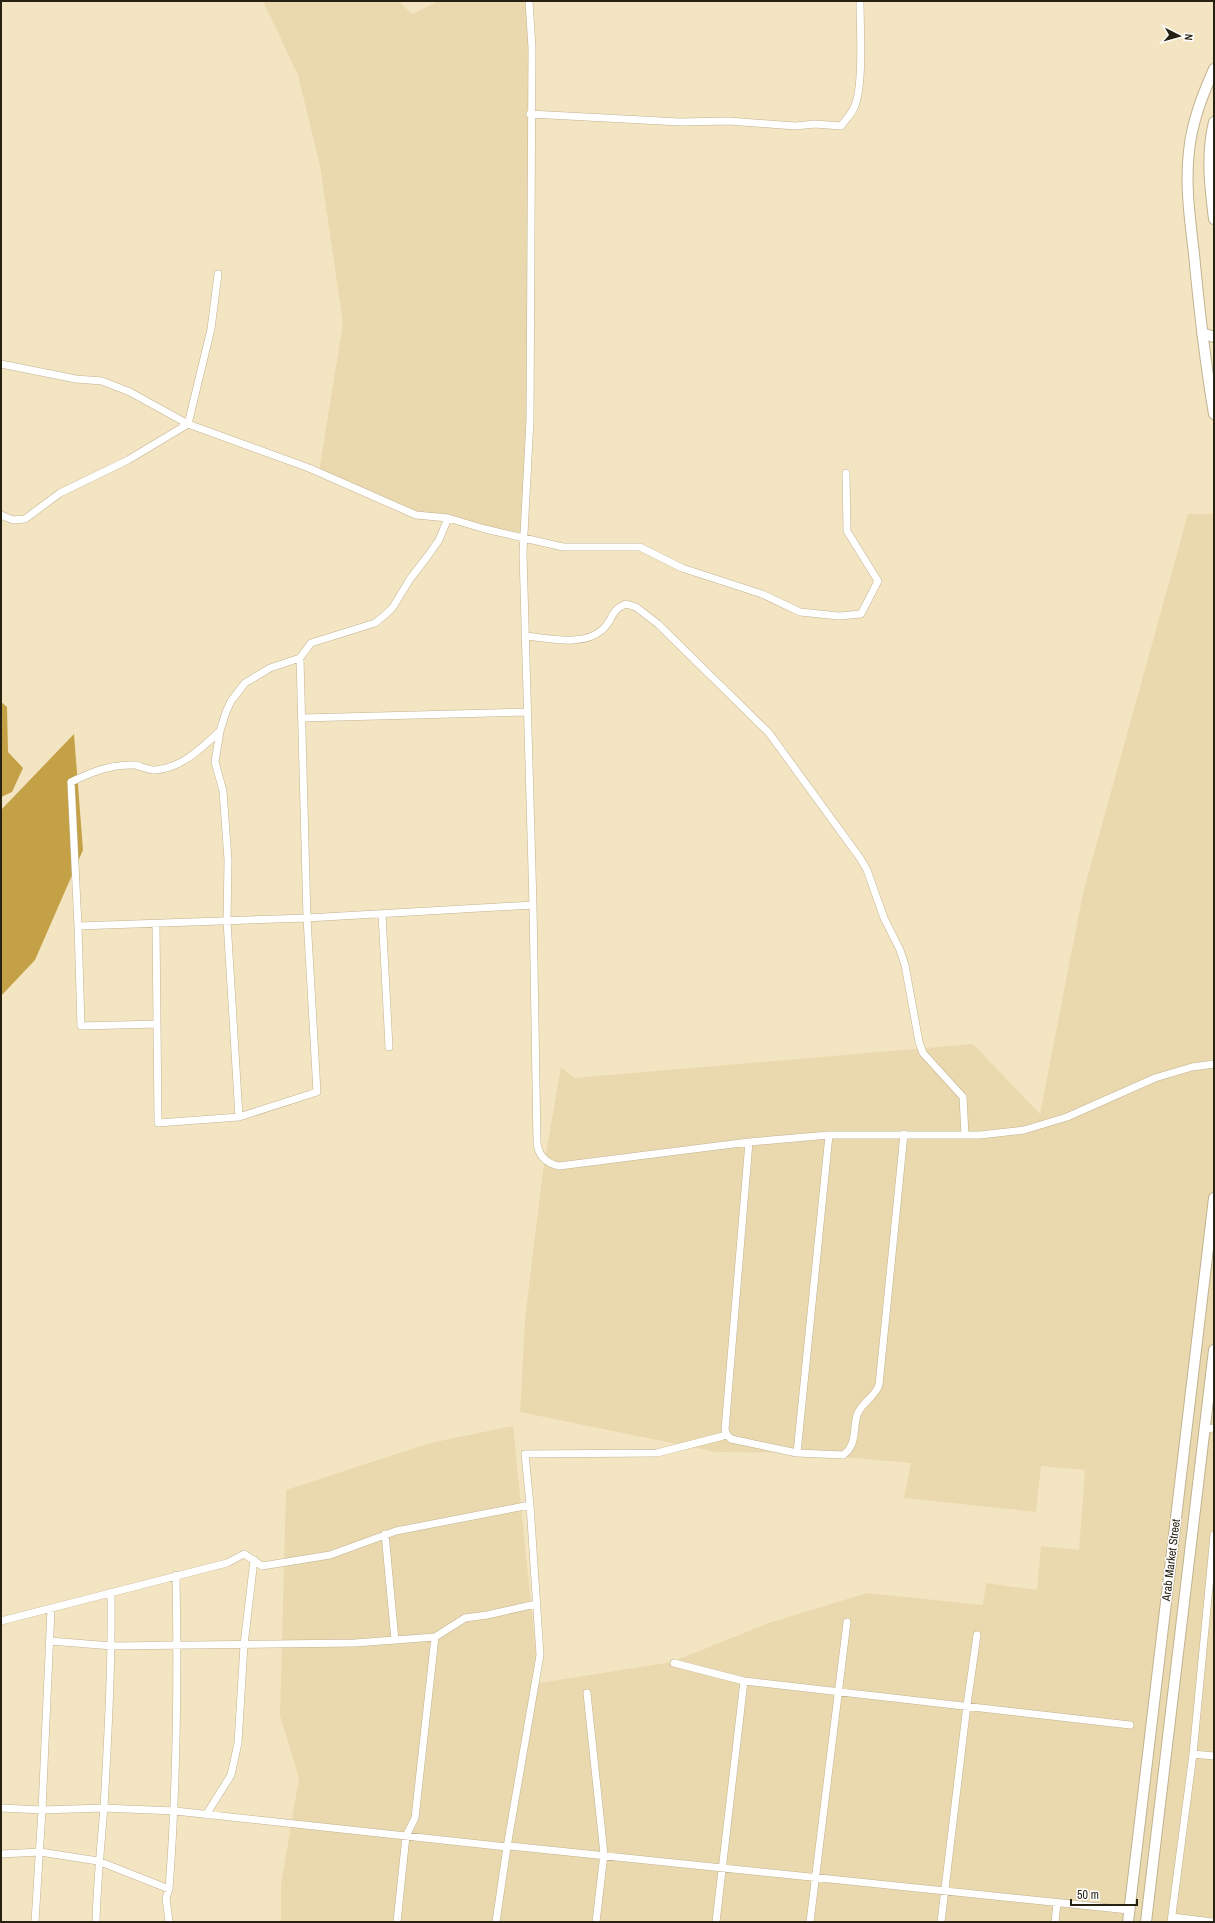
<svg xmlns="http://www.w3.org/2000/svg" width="1215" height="1923" viewBox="0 0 1215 1923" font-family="'Archivo Narrow',sans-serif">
<rect width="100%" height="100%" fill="#f4e5c2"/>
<path fill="#ead9ae" d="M263,1H399L412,14L435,3L434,1H529L530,420L523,537L416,515L319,472L343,323L320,166L298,75Z
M1188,514H1214V1922H281V1885L299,1778L280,1716L286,1490L430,1443L513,1426L539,1683L672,1662L769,1623L867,1593L983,1605L986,1583L1037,1590L1041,1546L1079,1550L1085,1470L1041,1466L1036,1512L904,1498L911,1463L797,1453L716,1452L520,1412L525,1319L543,1171L561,1067L574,1078L973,1044L1040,1114L1083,893Z"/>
<path fill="#c4a147" d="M1,702L7,707L8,752L23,768L12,792L1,797Z
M74,734L83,850L35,960L1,996V810Z"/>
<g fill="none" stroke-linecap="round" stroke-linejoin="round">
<g stroke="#c1b391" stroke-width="8">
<path id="street" d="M529,1L532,48L530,420L523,553L533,905L537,1142C538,1155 545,1163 559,1166L749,1142L829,1135H980L1024,1130L1067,1117L1155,1078L1192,1067L1214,1064
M530,114L680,122L729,121L795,126L815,124L841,126C845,120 851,115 854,108C864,87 860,27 860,1
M1,364L76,379L102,381L130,392L188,424L309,468L416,515L448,518L485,529L563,547H640L682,568L762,594L800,612L839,616L861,614L878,581L847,531L846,473
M1,515L13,520L25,519L60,493L128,460L188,424L211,329L218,274
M525,636C548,638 583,647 602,630C613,621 610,610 626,604L636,607L658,624L769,733L860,858L867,870L884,918L900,950L905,965L919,1042L923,1053L963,1097L965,1135
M302,718L527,712
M382,914L389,1047
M156,924L158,1123L239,1117L227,921L228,860L223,791L215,762L220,731L226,712L231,701L245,683L270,668L300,658L311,643L375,623L385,615L393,607L410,579L427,557L439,540L448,518
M78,926L71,782C92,772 111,764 135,765C142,766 149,771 156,770C181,768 202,748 220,731
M157,1024L81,1026L78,926L307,918L533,905
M239,1117L317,1092L307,918L300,658
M749,1142L725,1430L727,1435L731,1439L797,1453L843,1455C857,1446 853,1429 857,1415C861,1403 875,1397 879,1385L904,1134
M1205,1429L1214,1428
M797,1453L829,1135
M385,1534L395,1640
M1,1621L227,1563L244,1554L262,1566L330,1555L396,1531L530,1505
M50,1641L112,1646L355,1643L435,1637L465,1618L487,1615L536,1604
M674,1663L744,1681L1130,1725
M587,1693L604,1854L596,1922
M1193,1754L1214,1756
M1,1808L42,1810L103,1808L175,1811L507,1847L540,1655L530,1505L525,1454L657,1453L727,1435
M206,1815L231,1775L238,1743L244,1645L254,1560
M1,1854L40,1852L98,1861L169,1889
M1172,1917L1212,1922
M35,1922L42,1810L51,1609
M96,1922C97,1883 101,1845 104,1807C108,1735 112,1664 111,1592
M169,1922L166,1898L169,1889C177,1785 178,1680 176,1575
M397,1922L406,1836L415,1818L435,1637
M496,1922L507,1847L510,1846L1129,1910
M716,1922L744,1681
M810,1922L847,1622
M941,1922L967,1705L977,1635
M1055,1922L1057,1903
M1171,1922L1193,1754L1214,1535"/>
</g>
<g stroke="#c1b391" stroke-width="12">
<path id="secondary" d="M1214,69C1202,96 1192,122 1189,151C1185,185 1190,220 1194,254C1199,308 1205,361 1214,414
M1214,122C1206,155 1210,186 1214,219
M1202,333L1214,337
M1128,1922L1214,1198
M1146,1922L1214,1350"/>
</g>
<use href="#street" stroke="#fff" stroke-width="7"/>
<use href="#secondary" stroke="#fff" stroke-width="10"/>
</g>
<g text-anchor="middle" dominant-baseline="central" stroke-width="3" stroke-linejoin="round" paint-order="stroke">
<g font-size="12" fill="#272114" stroke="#fff">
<text transform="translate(1171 1560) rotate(-83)">Arab Market Street</text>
</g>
</g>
<rect width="1215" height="1923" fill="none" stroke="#272114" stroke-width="4"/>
<g transform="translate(1179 36) rotate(96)" stroke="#ffffff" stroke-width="3" paint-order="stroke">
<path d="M0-3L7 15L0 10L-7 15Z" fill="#272114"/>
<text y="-6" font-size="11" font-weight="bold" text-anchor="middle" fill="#272114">N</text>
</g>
<path d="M1071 1899v6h66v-6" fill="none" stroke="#272114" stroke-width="2"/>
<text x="1077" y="1899" font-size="12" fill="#272114" stroke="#ffffff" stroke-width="3" paint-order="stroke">50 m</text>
</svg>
